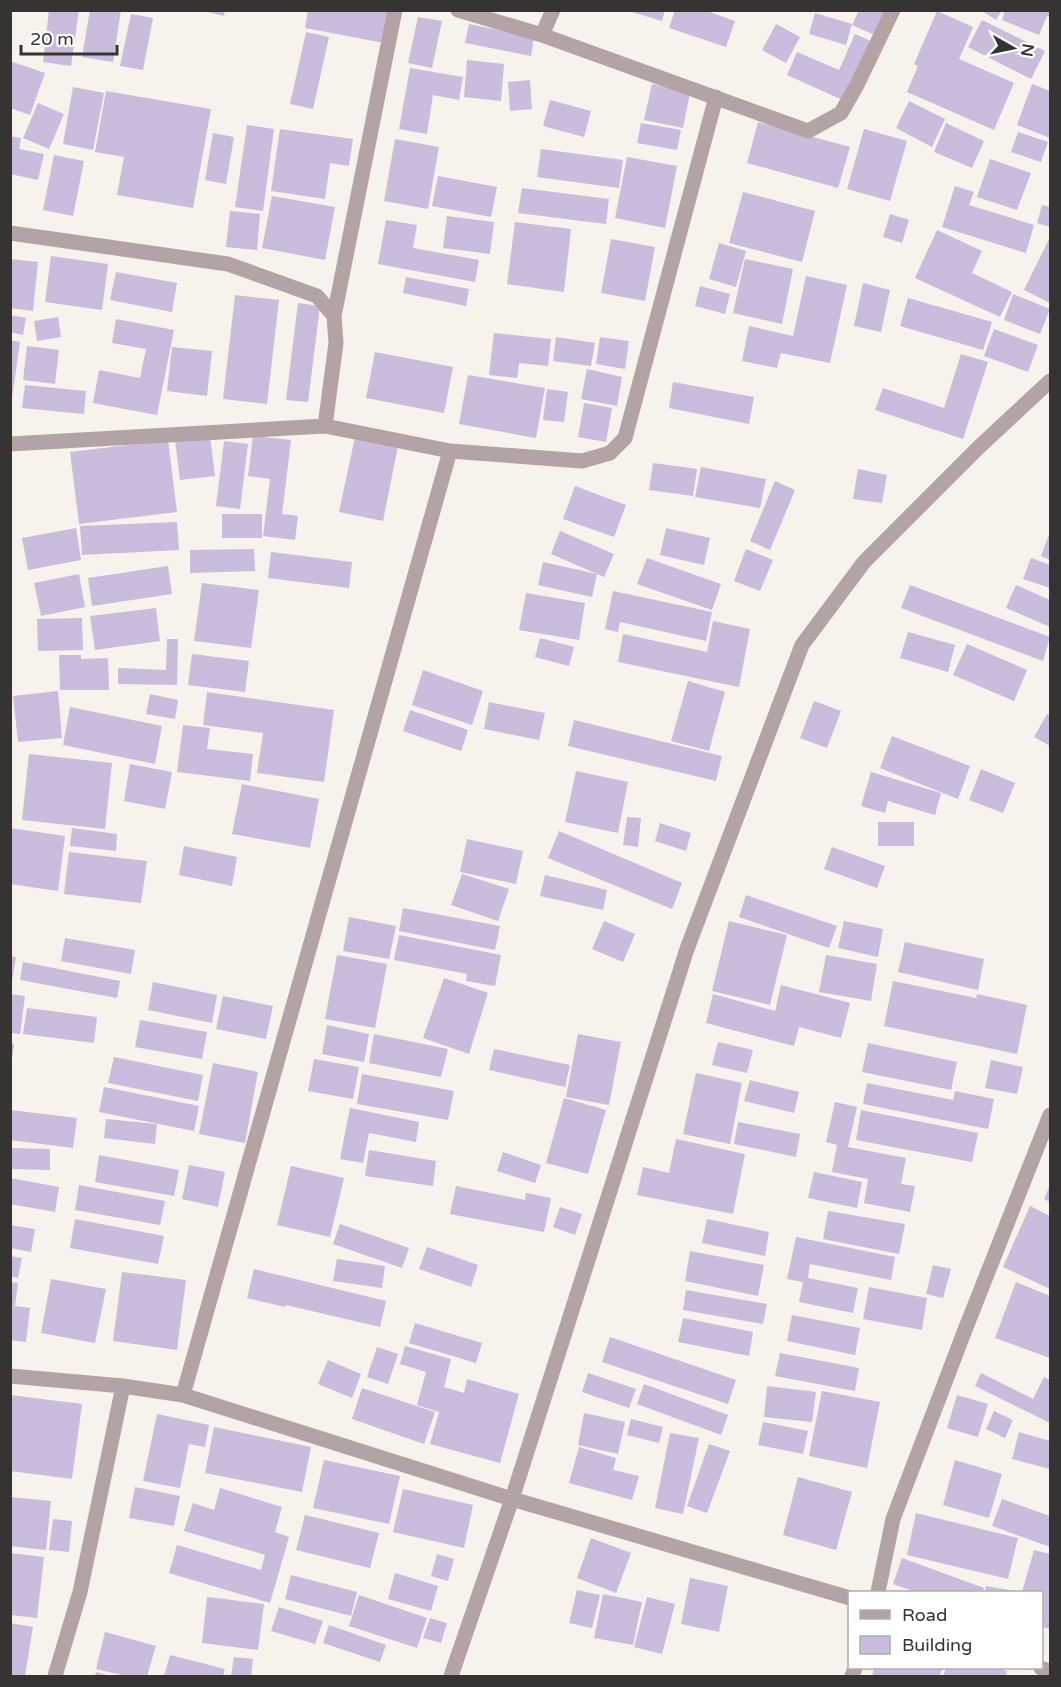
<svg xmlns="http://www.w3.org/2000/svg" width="1061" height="1687" viewBox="0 0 1061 1687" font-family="'Varela Round',sans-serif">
<rect width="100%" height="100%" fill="#f5f3ec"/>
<path fill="#c9bcdc" d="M49,10H79L71,66L43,62Z
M90,10H121L113,62L82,57Z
M200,10H225L224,16Z
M308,10H390L384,43L305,28Z
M625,10H665L662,21Z
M675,10H704L735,21L726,47L669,28Z
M859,10H888L877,36L852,25Z
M981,10H1002L996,20Z
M1005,10H1050V17L1047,16L1039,35L1002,20Z
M937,11L973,27L959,59L1014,83L994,130L907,92L918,66L914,64Z
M815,13L852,24L846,45L809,34Z
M131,14L153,18L143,70L120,66Z
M418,17L442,21L432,68L408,63Z
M982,20L1045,51L1031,79L968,47Z
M469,24L534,37L531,56L465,43Z
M776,24L800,37L786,63L762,50Z
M306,32L329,37L313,109L290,104Z
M855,34L873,42L847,102L787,75L797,52L839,70Z
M467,60L504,64L501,101L464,97Z
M10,61L45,73L30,115L10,108Z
M410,68L463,77L459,100L433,95L427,134L399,129Z
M530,80L532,109L510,111L508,82Z
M652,84L690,93L683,128L644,120Z
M1032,84L1050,91V138L1017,125Z
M73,87L104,93L93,150L63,144Z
M106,91L211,109L193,208L117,195L124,157L95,152Z
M550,100L591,111L584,137L543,126Z
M909,101L945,119L932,147L896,128Z
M38,103L64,114L49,149L23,138Z
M758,122L850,147L838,188L747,163Z
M641,123L681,130L677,150L637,143Z
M946,123L984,141L972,168L934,152Z
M247,125L274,129L263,211L235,207Z
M280,129L353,139L349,166L330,163L325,199L271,191Z
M864,129L907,141L890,201L847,189Z
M1018,132L1048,142L1041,162L1011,152Z
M213,133L234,137L226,184L205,180Z
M10,136L21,138L19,149L44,154L38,180L10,174Z
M395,139L439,147L428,209L384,201Z
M541,149L623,160L619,188L537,177Z
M54,155L84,161L73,216L43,210Z
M627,157L677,166L665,228L615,218Z
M990,159L1031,173L1017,210L977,197Z
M438,176L497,187L491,217L432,206Z
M955,186L974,192L969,205L1034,225L1026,253L942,227Z
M522,188L609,199L606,224L518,213Z
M743,192L815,211L802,262L729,243Z
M272,196L335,207L325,260L262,248Z
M1042,205L1050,207V227L1037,223Z
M230,211L260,214L257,250L226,247Z
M890,214L909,220L902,243L883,237Z
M447,216L494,222L490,254L443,248Z
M386,220L417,225L413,248L479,260L475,282L378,264Z
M515,222L571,229L564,292L507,284Z
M937,230L982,251L972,273L1012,292L1000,317L915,278Z
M1050,237V303L1024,290Z
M611,239L655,247L645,301L601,293Z
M719,243L746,251L736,287L709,279Z
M51,256L108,264L102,310L45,302Z
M10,259L38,262L33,311L10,308Z
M745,259L793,269L782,324L733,313Z
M116,272L177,283L172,312L110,300Z
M806,276L847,285L830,363L781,353L777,368L742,361L749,326L793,336Z
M406,277L469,289L466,306L403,293Z
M863,283L890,290L881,332L854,326Z
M700,286L730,294L725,314L695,306Z
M1013,294L1050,309L1040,334L1004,320Z
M235,295L279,300L267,404L223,399Z
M908,298L992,322L983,350L900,326Z
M298,303L320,306L308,402L286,400Z
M10,315L26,318L23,335L10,332Z
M58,317L61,337L37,341L34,321Z
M116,319L174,330L157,415L93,403L99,370L140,378L146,349L112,343Z
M994,329L1038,345L1028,372L984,356Z
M494,333L551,339L548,366L519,363L517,378L489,375Z
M556,337L595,343L591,366L553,361Z
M600,337L629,341L625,369L596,364Z
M10,340L20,342L12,398H10Z
M27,346L59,350L55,384L23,380Z
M172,347L212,351L207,396L167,391Z
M375,352L453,367L444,413L366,398Z
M961,354L988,362L963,439L875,410L883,388L944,408Z
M587,369L622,377L617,406L581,399Z
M468,375L545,388L536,438L459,424Z
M673,382L754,397L749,424L669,408Z
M25,385L86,391L84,414L22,408Z
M547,389L568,392L564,422L543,420Z
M584,403L612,408L606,442L578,437Z
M210,436L215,476L180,480L175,440Z
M253,436L291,440L282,514L298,516L295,540L263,536L270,479L248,476Z
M355,437L398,446L383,521L339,512Z
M168,440L177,512L79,524L70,452Z
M224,441L248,444L240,509L216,506Z
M653,463L697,469L693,496L649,490Z
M701,467L766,479L760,508L695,497Z
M858,469L887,475L882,503L853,499Z
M775,481L795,490L770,550L750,541Z
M575,486L626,505L614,537L563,519Z
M222,514H262V538H222Z
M177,522L179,550L82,555L80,526Z
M76,528L81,560L28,570L22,538Z
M666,528L710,538L704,565L660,555Z
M560,531L614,554L604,577L551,554Z
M1050,532V560L1041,556Z
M254,549L255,571L190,573V550Z
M746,549L773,560L760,591L734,581Z
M271,552L352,562L349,588L268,578Z
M647,558L721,584L712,610L637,584Z
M1031,558L1050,565V588L1023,579Z
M543,562L597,574L592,597L538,585Z
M168,566L172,594L92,606L88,578Z
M79,574L85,607L41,616L34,583Z
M202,583L259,590L251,648L194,641Z
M910,585L1050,637L1043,661L901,608Z
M1016,585L1050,600V627L1006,608Z
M613,591L712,612L706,641L620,622L618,632L605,629Z
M526,593L585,603L579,640L519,630Z
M156,608L160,641L95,650L90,616Z
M82,618L83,650L38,651L37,619Z
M713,621L750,629L739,687L618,662L623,634L707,652Z
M908,632L955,645L948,672L900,658Z
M540,638L574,647L569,666L535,657Z
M167,639H178L177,685L118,684V668L166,670Z
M967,644L1027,670L1014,701L953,675Z
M192,654L249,661L245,692L188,685Z
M59,655H81V659L108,658L109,690H60Z
M423,670L483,691L472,725L412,705Z
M688,681L725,692L709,751L671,741Z
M58,691L62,738L18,742L13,696Z
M207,692L334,710L324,782L257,773L263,733L203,725Z
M150,694L178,700L175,719L146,714Z
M814,701L841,711L827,748L800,738Z
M489,702L545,713L539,740L484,729Z
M70,707L162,726L155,764L63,745Z
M410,710L468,730L461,751L403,731Z
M1047,714L1050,716V746L1034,737Z
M574,720L722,756L716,781L568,746Z
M183,725L210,728L207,749L253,754L250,781L177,772Z
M892,736L970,766L958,799L880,768Z
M29,754L112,763L105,829L22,820Z
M130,764L172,772L165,809L124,801Z
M981,769L1015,783L1003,813L969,800Z
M576,771L628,782L618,833L565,822Z
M871,772L941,793L935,815L888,801L885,813L861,806Z
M242,784L319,799L310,848L232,834Z
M627,817L641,818L638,847L623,845Z
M878,822H914V846H878Z
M660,823L691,833L686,851L655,841Z
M10,828L65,836L58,891L10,884Z
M72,828L117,834L116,851L70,846Z
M559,831L682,883L672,909L548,858Z
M467,839L523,851L516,884L460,872Z
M184,846L237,857L232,886L179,875Z
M832,847L885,866L877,888L824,869Z
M69,852L147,861L141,903L64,894Z
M462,874L509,889L498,921L451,905Z
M545,875L607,890L603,910L540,896Z
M746,895L837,926L829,948L739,917Z
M403,908L500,926L495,950L399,931Z
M349,917L396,926L389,959L343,951Z
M604,921L635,934L623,962L592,949Z
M729,921L787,935L770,1005L712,991Z
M844,921L883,929L878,957L838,948Z
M399,935L501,955L495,986L466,981L467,974L394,960Z
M65,938L135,950L131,974L61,961Z
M905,942L984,959L978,990L898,972Z
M337,955L387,964L375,1028L325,1019Z
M826,955L877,964L871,1001L819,992Z
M10,956L16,957L12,982H10Z
M23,962L120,981L117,998L20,980Z
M444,978L488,993L469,1054L423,1038Z
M893,981L976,998L977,994L1027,1005L1017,1054L884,1026Z
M153,982L217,995L212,1023L148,1010Z
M781,985L850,1003L841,1038L799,1027L794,1046L706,1023L713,994L775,1011Z
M10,994L25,996L20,1034L10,1033Z
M223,996L273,1006L266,1039L216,1029Z
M27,1008L97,1017L94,1043L23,1034Z
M140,1020L207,1032L202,1059L135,1047Z
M327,1025L369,1034L364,1062L322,1054Z
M374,1034L448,1049L441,1077L369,1063Z
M578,1034L621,1042L609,1105L566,1097Z
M718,1042L753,1050L747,1073L712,1065Z
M10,1043L14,1044L12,1059H10Z
M868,1043L957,1062L951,1090L862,1072Z
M494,1049L570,1065L565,1087L489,1070Z
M114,1057L203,1075L198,1101L108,1083Z
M314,1059L359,1067L353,1099L308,1091Z
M991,1060L1023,1067L1017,1094L985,1088Z
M213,1063L258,1072L245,1143L199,1134Z
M696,1073L742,1083L730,1144L683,1134Z
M362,1074L454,1091L448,1120L357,1104Z
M750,1080L799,1092L794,1113L744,1101Z
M867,1083L953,1100L955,1091L994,1099L988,1129L863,1104Z
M104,1087L199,1106L194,1131L99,1112Z
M564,1098L606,1110L588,1174L546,1163Z
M835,1102L857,1107L848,1147L906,1158L901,1184L915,1186L910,1212L864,1203L868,1179L832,1172L837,1145L826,1142Z
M350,1108L419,1122L416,1142L369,1133L363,1163L340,1159Z
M10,1110L77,1118L73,1148L10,1140Z
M861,1110L978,1133L972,1162L856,1140Z
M106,1119L157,1124L155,1144L104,1138Z
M738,1122L800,1134L796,1157L734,1144Z
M676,1139L745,1154L733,1214L637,1195L643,1167L669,1173Z
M10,1148L50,1149V1170L10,1169Z
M369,1150L436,1161L433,1186L365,1176Z
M503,1152L541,1165L535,1183L497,1171Z
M99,1155L179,1170L174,1196L95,1182Z
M189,1165L225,1172L218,1207L182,1199Z
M291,1166L344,1178L330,1237L277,1225Z
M814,1172L862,1182L857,1208L808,1198Z
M10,1178L59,1187L55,1212L10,1204Z
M79,1185L165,1201L160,1225L75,1210Z
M1050,1185V1202L1044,1199Z
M456,1186L525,1200L526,1193L551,1198L544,1232L450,1214Z
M1030,1206L1050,1216V1289L1003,1267Z
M560,1207L582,1214L575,1235L553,1227Z
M828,1211L905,1224L899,1254L823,1239Z
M75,1219L164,1236L158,1264L70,1248Z
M707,1219L769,1232L765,1256L702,1243Z
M340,1224L409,1248L402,1268L333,1244Z
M10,1225L35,1229L31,1252L10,1248Z
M796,1237L895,1257L891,1280L810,1264L808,1278L858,1288L853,1313L799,1302L803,1282L787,1279Z
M427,1247L478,1265L471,1287L419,1269Z
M690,1251L764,1265L758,1296L685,1281Z
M10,1256L22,1258L18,1278L10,1276Z
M337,1259L385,1266L382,1288L333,1281Z
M933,1265L951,1269L943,1298L926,1294Z
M254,1269L386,1301L380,1327L286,1305L285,1307L247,1298Z
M122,1272L186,1280L177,1350L113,1341Z
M51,1279L106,1289L95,1343L41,1333Z
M10,1282L18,1283L15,1306L30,1308L26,1342L10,1340Z
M1016,1282L1050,1296V1358L995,1338Z
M869,1287L927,1298L922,1330L863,1319Z
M686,1290L767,1304L763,1324L683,1310Z
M792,1315L860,1328L855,1355L787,1341Z
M683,1318L753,1332L749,1356L678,1342Z
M415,1323L482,1343L476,1363L409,1343Z
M610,1337L736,1380L728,1404L602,1362Z
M405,1346L451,1359L444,1387L464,1393L467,1379L519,1394L500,1463L430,1444L439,1412L417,1405L426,1372L400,1364Z
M377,1347L398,1354L388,1384L367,1377Z
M780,1353L859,1368L855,1391L775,1376Z
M328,1360L361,1374L352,1398L318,1384Z
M588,1373L636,1389L629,1408L582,1392Z
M981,1373L1033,1399L1044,1377L1050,1380V1423L975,1386Z
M644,1384L728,1415L721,1435L637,1404Z
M767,1386L816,1392L812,1422L764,1417Z
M362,1388L435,1412L424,1444L352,1419Z
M822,1391L880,1402L867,1468L809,1456Z
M10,1395L82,1404L72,1479L10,1471Z
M957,1395L988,1404L978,1437L947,1428Z
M994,1411L1013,1420L1005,1438L986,1429Z
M584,1413L625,1422L618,1454L578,1445Z
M157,1414L209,1425L205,1447L189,1444L180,1488L143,1481Z
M631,1419L663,1427L659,1443L627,1435Z
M763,1422L808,1431L803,1454L758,1445Z
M214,1427L311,1447L302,1492L205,1473Z
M1019,1432L1050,1441V1469L1012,1459Z
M670,1433L699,1438L683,1514L655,1508Z
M709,1444L730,1451L707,1513L687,1506Z
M579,1447L616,1458L613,1470L639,1476L632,1500L569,1483Z
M324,1460L400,1476L389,1524L313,1508Z
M955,1460L1002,1474L989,1518L943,1505Z
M798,1477L852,1492L836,1550L783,1535Z
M135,1487L180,1496L174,1526L129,1518Z
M220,1488L282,1507L275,1532L289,1537L270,1603L169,1573L177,1545L261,1570L265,1555L184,1531L193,1503L214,1510Z
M403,1489L473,1505L464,1548L393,1532Z
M10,1497L51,1501L46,1550L10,1546Z
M1002,1499L1050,1516V1547L992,1526Z
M916,1513L1018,1538L1008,1579L907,1555Z
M305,1515L379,1533L370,1568L296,1550Z
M53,1519L72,1521L69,1552L49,1550Z
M591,1538L631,1553L616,1593L577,1578Z
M1034,1550L1050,1554V1629L1042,1627V1592H1022Z
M10,1553L44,1557L37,1618L10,1615Z
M437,1554L454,1559L448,1581L431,1576Z
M902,1558L984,1588L982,1592H916L893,1584Z
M395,1573L438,1586L431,1611L388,1599Z
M291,1575L357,1592L351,1616L285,1599Z
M690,1578L728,1586L719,1632L681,1624Z
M986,1586L1015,1591L1014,1592H985Z
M577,1590L600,1595L592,1628L569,1623Z
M603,1594L642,1602L633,1645L594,1638Z
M359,1595L427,1618L417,1648L349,1626Z
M207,1597L264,1604L258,1650L202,1643Z
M647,1597L675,1604L662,1654L634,1647Z
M279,1607L323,1621L315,1644L271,1631Z
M430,1618L447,1623L441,1643L423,1638Z
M10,1623L33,1627L25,1676H10Z
M329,1625L386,1645L380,1662L323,1643Z
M105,1632L156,1646L147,1676H126L96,1669Z
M170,1655L225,1669L223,1676H164Z
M234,1657L253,1659L251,1676H231Z
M874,1668H942L940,1676H872Z
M946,1668H995L1007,1671L1006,1676H943Z
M96,1672L110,1676H95Z"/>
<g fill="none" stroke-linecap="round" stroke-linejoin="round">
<path stroke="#b4a3a4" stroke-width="15" d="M458,10L542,35L808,131L841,113L857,85L893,10
M542,35L553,10
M10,233L228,264L317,296L334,316L336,343L325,426
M334,316L395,10
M10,444L325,426L450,451L582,461L610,453L625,438L716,97
M10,1376L123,1386L183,1395L512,1499L850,1598
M183,1395L450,451
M878,1592L893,1519L963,1335L1050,1115
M1041,1668L1050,1671
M55,1676L80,1592L123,1386
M451,1676L512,1499L687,949L802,645L864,562L979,447L1050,381
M852,1676L855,1668"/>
</g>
<rect width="1061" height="1687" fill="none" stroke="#353432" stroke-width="24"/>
<rect x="848" y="1591" width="195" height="78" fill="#ffffff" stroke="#aeaead" stroke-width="1.5"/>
<rect x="860" y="1610" width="30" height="9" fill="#b4a3a4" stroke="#aeaead" stroke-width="1.5"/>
<text x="902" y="1621" font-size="18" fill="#353432">Road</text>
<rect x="860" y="1636" width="30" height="18" fill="#c9bcdc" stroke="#aeaead" stroke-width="1.5"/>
<text x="902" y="1651" font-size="18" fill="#353432">Building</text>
<g transform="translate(1013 48) rotate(99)" stroke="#ffffff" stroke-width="4.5" paint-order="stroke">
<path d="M0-4.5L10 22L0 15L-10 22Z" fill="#353432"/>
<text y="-9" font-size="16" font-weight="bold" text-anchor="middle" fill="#353432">N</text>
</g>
<path d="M21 45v9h96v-9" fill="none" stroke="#353432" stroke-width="3"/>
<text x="30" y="45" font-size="18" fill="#353432" stroke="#ffffff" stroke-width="4.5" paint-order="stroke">20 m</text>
</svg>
